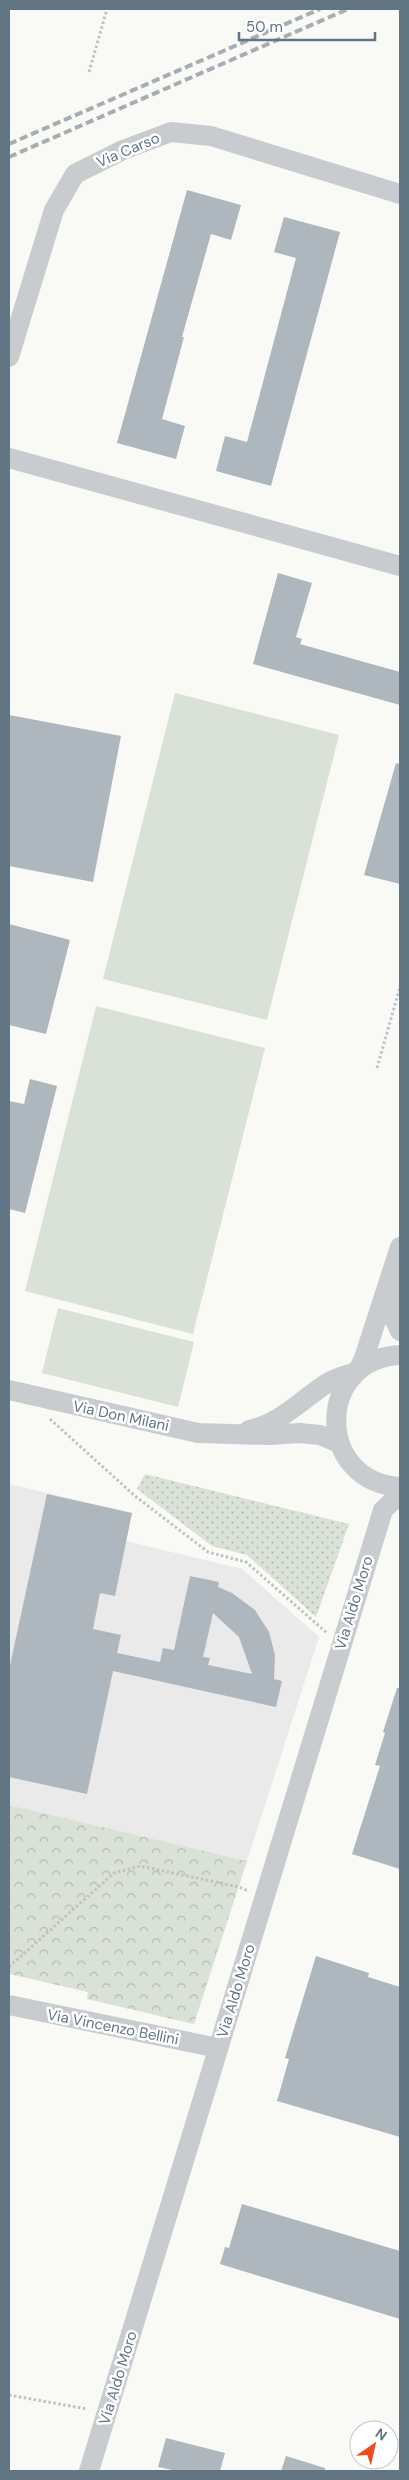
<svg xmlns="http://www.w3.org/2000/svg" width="409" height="2480" viewBox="0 0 409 2480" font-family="'DM Sans',sans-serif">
<defs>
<pattern id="grass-dots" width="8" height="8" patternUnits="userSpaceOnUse" patternTransform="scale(1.25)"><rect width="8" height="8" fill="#dae1d6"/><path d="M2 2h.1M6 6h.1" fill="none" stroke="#b4bbb3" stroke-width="1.8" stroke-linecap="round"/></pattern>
<pattern id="park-crowns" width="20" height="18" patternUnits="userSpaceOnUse" patternTransform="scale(1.25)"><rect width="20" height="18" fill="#dae1d6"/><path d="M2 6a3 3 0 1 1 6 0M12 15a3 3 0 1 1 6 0" fill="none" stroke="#b4bbb3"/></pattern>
</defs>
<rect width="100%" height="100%" fill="#f9f9f6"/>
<path fill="#e9eae9" d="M9,1484L132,1513L126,1541L242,1569L319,1637L247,1861L9,1805Z"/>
<path fill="url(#grass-dots)" d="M145,1474L349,1524L316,1617L247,1555L212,1546L137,1489Z"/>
<path fill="url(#park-crowns)" d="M9,1805L247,1861L194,2024L87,1999L88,1992L9,1974Z"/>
<path fill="#dae1d6" d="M175,693L339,735L267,1020L103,979Z
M96,1006L265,1048L193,1334L25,1291Z
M58,1308L194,1342L178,1407L42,1373Z"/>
<path fill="#aeb7bd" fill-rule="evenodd" d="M187,190L241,205L231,240L211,234L182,337H184L162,419L185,426L176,459L117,443Z
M284,217L340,232L271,486L216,471L225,436L247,442L296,258L274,252Z
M278,573L312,583L296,637L302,639L300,644L400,672V705L253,664Z
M9,715L121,736L93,882L9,866Z
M396,763L400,764V884L364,875Z
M9,924L70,940L46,1034L9,1025Z
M30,1079L57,1086L25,1213L9,1209V1101L24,1104Z
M47,1494L132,1513L115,1596L100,1593L93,1629L121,1635L117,1653L160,1662L163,1648L174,1650L190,1576L219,1582L218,1587L232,1593L255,1610L269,1632L275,1655L274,1679L282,1681L276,1707L113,1671L87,1794L9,1777V1670ZM213,1613L239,1637L252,1674L208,1665L210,1658L203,1657Z
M397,1688H400V1869L352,1854L380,1766L375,1765L385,1733L383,1732Z
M316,1956L369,1973L368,1977L400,1987V2137L277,2101L289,2059L285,2058Z
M242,2204L400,2251V2319L220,2264L225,2247L229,2248Z
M166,2438L225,2453L220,2471H177L158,2467Z
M286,2456L325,2468V2471H281Z"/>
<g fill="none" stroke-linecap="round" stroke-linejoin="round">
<path stroke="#bfc2c4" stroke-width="3" stroke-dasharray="2.5 2.5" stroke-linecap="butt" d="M89,72L107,9
M377,1068L400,987
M50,1419L135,1496L208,1552L246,1562L327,1633
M9,1967L114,1873L140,1866L239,1887L248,1891
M9,2395L87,2409"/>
<path stroke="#c8cccf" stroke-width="20" d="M9,357L54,210L75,174L123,150L171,132L211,136L400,194
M9,458L400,566
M391,1285L393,1316L400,1331
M400,1355C315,1359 315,1482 400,1487
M358,1371L364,1358L400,1247
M9,1390L198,1433L269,1435L300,1433L320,1435L339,1443
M249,1430C278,1424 296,1405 320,1388C330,1380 343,1376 356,1372
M9,2005L218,2048
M89,2471L383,1510L400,1494"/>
<path stroke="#a6adb3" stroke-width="4" stroke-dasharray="8 4" stroke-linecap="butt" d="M9,144L320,9
M9,157L348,9"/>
</g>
<g text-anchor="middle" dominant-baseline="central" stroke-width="5" stroke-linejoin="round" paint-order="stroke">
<g font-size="15" fill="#617583" stroke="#fff">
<text transform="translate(128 150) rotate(-23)">Via Carso</text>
<text transform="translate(121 1416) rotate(12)">Via Don Milani</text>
<text transform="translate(354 1603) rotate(-73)">Via Aldo Moro</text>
<text transform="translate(236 1991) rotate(-73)">Via Aldo Moro</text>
<text transform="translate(113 2027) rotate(11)">Via Vincenzo Bellini</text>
<text transform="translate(118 2378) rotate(-73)">Via Aldo Moro</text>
</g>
</g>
<rect width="409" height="2480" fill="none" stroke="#617583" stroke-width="20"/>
<g transform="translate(374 2445) rotate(34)"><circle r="24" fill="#ffffff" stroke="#c0c8cd"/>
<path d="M0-4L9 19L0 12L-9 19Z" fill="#f0491e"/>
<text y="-8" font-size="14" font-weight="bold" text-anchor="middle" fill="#617583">N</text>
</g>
<path d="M239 32v8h136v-8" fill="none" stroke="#617583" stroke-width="2.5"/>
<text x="246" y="32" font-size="15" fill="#617583" stroke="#ffffff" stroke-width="4" paint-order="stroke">50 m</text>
</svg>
